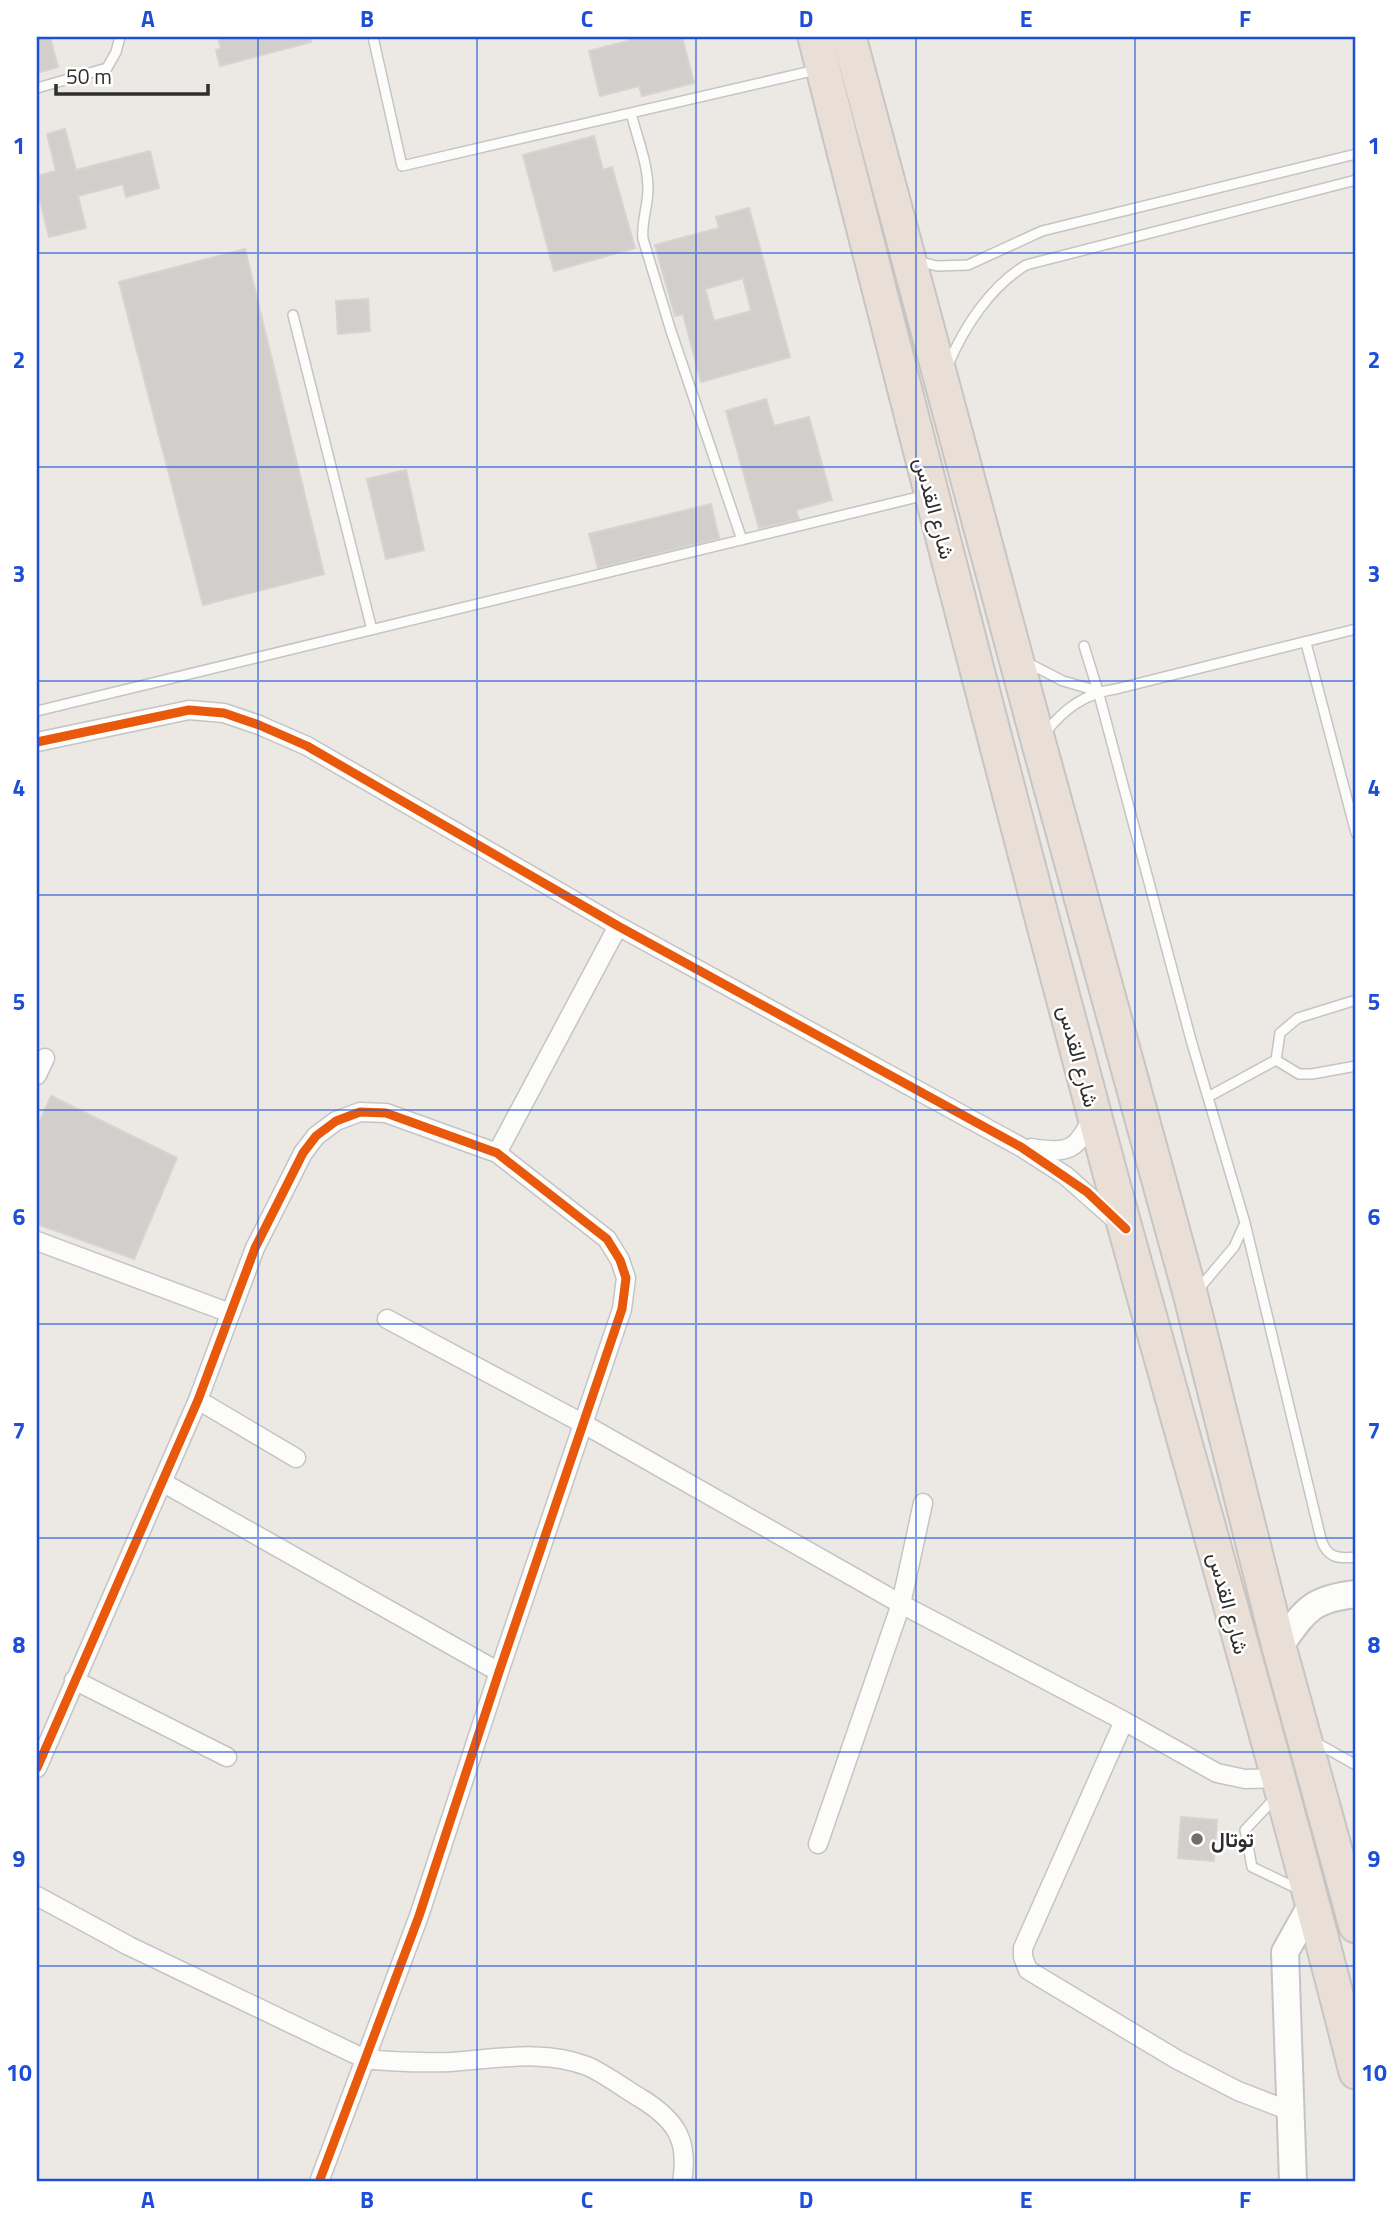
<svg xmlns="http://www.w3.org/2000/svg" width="1393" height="2219" viewBox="0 0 1393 2219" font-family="'Titillium Web',Vazirmatn,sans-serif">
<rect width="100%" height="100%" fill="#ece8e4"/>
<path fill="#d1cecb" stroke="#d7d4d0" stroke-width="2" fill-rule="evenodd" d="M37,37H50L58,67L37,73Z
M218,37H310L311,42L220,66L216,50L221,49Z
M627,37H682L694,83L642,96L639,86L600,96L589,51L628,41Z
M65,129L76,170L150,151L159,188L126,197L123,184L78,196L86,228L49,237L37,188V176L56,171L47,134Z
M594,136L603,170L612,167L635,248L554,271L523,155Z
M749,208L790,357L701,382L683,314L675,316L655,245L719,228L716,217ZM743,278L751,311L714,321L705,289Z
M245,249L324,574L203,605L119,282Z
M368,299L370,331L338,334L336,301Z
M766,399L774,426L809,417L832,500L796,510L799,519L759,528L726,411Z
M406,470L424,550L386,559L367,479Z
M711,504L719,538L598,568L589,534Z
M51,1096L177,1158L134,1259L37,1224V1127Z
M1181,1817L1217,1820L1214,1861L1178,1858Z"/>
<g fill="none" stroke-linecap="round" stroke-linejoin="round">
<g stroke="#c5c4c5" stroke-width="12">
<path id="lane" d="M373,37L402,166L816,70
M37,88L107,68L116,52L120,37
M631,113C637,137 648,164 648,189C648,206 641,223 643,239L671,331L742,540
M917,261L937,266L968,265L1042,231L1356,154
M293,315L372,630
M948,365C964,327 990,287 1026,265L1356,180
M1306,643L1356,833
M1084,646L1098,691L1191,1040L1245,1223L1321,1539C1327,1558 1338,1559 1356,1557
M1026,662L1063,681L1098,691
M37,711L926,495
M1045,733C1064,709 1085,693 1116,689L1356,629
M1276,1060L1280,1033L1298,1018L1356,1000
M1208,1097L1276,1060L1299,1074H1312L1356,1066
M1197,1291L1234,1247L1245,1223
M1315,1742L1356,1765
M1275,1798L1245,1830L1252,1867L1298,1889"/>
</g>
<g stroke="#c5c4c5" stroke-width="21">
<path id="street" d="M37,742L189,710L224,713L259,725L307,746L618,926L1021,1147L1066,1176L1118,1222
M37,1075L45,1058
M1031,1148C1068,1154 1077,1151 1093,1116
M497,1153L618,926
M37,1241L230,1313
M387,1319L582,1423L901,1604L1124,1721L1217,1773L1245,1779L1277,1778
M198,1400L296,1458
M162,1482L499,1672
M74,1680L227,1757
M1124,1721L1023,1948V1957L1028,1970L1176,2059L1238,2091L1290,2111
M37,1768L198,1400L255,1248L303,1153L316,1136L336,1121L360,1112L386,1113L497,1153L607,1239L620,1260L626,1278L622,1309L499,1672L419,1916L319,2182
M818,1844L901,1604L923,1503
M37,1896L129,1946L365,2059C393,2062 421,2063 450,2062C495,2059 544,2049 587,2066C606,2074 624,2089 642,2099C677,2121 689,2141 682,2182"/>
</g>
<g stroke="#c5c4c5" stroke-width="30">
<path id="secondary" d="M1279,1647C1305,1611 1310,1599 1356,1594
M1293,2182L1285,1952L1313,1902"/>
</g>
<g stroke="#c6c5c4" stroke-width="37">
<path id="highway" d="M815,37C912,420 1010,803 1113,1184C1194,1480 1281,1775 1356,2072
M849,37L1039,744L1191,1297L1279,1647L1356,1926"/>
</g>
<use href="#lane" stroke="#fcfcfb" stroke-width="9"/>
<use href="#street" stroke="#fcfcfb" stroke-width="18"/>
<use href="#secondary" stroke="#fcfcfb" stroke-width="26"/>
<use href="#highway" stroke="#eadfd6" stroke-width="33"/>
<g stroke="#fff" stroke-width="13">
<path id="cycleway" d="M37,742L189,710L224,713L259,725L307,746L618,926L1021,1147L1087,1192L1126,1229
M37,1768L198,1400L255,1248L303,1153L316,1136L336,1121L360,1112L386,1113L497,1153L607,1239L620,1260L626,1278L622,1309L499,1672L419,1916L319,2182"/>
</g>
<use href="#cycleway" stroke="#e8590c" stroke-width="9"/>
</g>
<path fill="none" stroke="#1d4ed8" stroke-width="2" stroke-opacity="0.55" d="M258,37V2182M477,37V2182M696,37V2182M916,37V2182M1135,37V2182M37,253H1356M37,467H1356M37,681H1356M37,895H1356M37,1110H1356M37,1324H1356M37,1538H1356M37,1752H1356M37,1966H1356"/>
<circle fill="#706f6e" stroke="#fff" stroke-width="2.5" cx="1197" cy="1839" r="7"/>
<g text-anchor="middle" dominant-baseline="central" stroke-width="5" stroke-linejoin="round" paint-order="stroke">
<g font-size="21" fill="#2e2e2e" stroke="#fff">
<text transform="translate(935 508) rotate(75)">شارع القدس</text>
<text transform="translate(1079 1056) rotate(75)">شارع القدس</text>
<text transform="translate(1229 1603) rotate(75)">شارع القدس</text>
</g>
<g font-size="21" font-weight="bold" fill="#2e2e2e" stroke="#fff" text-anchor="start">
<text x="1211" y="1839">توتال</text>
</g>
</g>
<rect width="1393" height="2219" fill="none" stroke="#ffffff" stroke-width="77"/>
<path d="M56 84v10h152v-10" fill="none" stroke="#2e2e2e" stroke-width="3.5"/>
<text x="66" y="84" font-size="21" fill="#2e2e2e" stroke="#ffffff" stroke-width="5" paint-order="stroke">50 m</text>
<rect x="38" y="38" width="1316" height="2142" fill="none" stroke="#1d4ed8" stroke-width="2.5"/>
<g font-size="23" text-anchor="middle" font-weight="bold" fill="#1d4ed8">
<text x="148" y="27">A</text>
<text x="367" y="27">B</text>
<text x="587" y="27">C</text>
<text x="806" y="27">D</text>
<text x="1026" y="27">E</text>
<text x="1245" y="27">F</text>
<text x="19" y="154">1</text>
<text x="1374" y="154">1</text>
<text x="19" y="368">2</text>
<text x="1374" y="368">2</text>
<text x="19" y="582">3</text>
<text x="1374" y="582">3</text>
<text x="19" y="796">4</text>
<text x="1374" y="796">4</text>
<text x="19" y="1010">5</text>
<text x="1374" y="1010">5</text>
<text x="19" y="1225">6</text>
<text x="1374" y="1225">6</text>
<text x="19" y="1439">7</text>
<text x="1374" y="1439">7</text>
<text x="19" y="1653">8</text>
<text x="1374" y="1653">8</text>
<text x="19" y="1867">9</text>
<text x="1374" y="1867">9</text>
<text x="19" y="2081">10</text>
<text x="1374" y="2081">10</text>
<text x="148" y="2208">A</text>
<text x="367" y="2208">B</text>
<text x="587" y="2208">C</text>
<text x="806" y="2208">D</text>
<text x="1026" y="2208">E</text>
<text x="1245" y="2208">F</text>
</g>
</svg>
